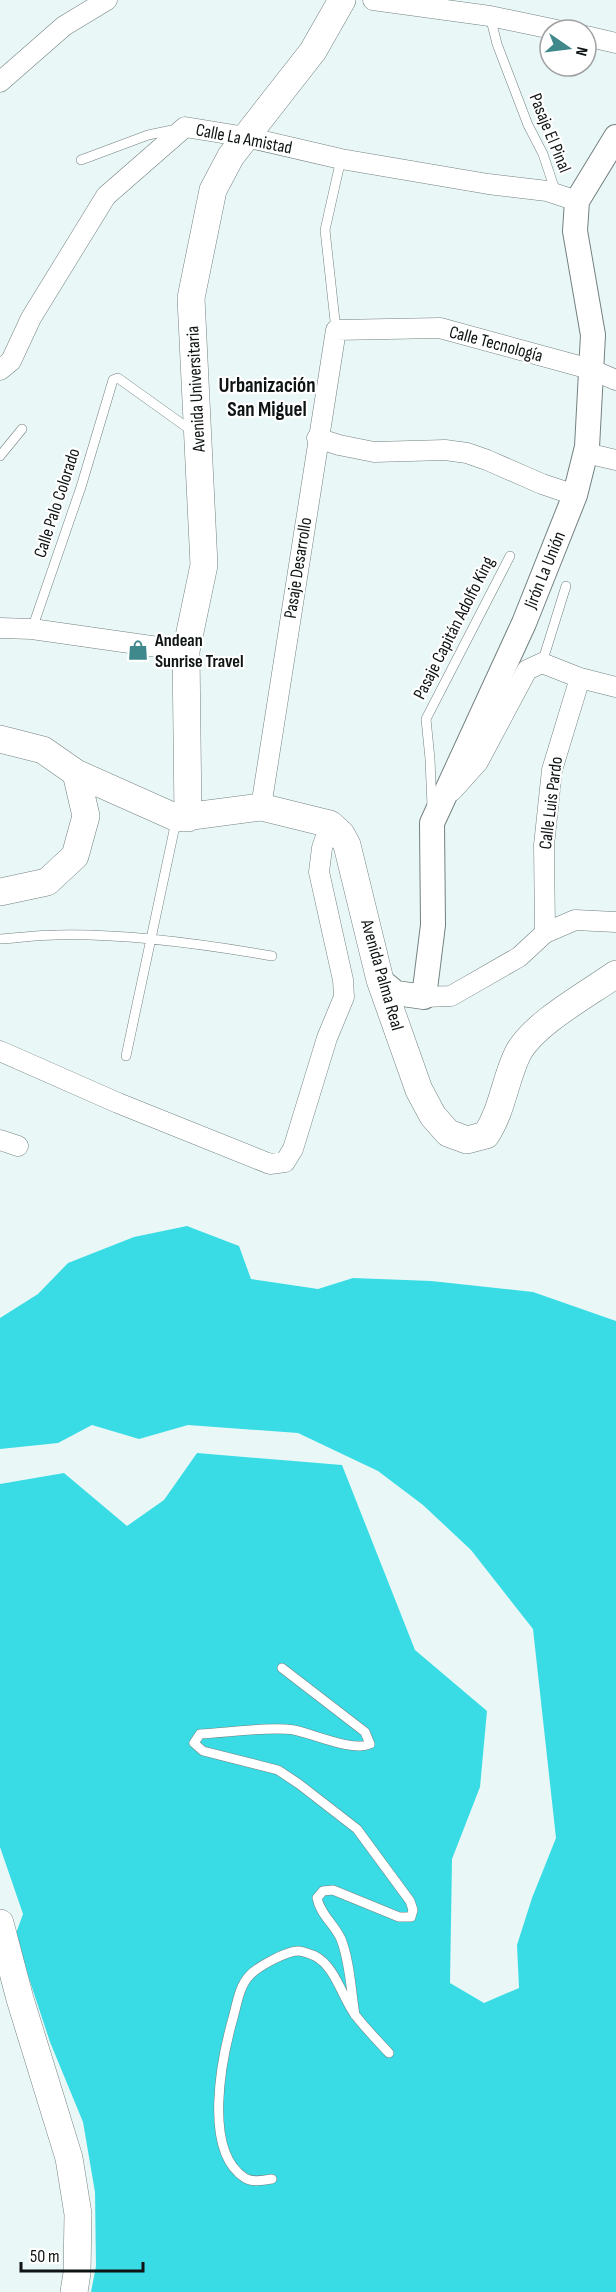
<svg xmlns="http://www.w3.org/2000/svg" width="616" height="2292" viewBox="0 0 616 2292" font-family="'Sofia Sans Condensed',sans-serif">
<rect width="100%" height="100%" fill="#e9f7f7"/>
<path fill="#39dce4" d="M187,1226L239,1246L251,1279L318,1289L353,1278L431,1281L533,1292L616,1321V2292H91L96,2266L95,2192L83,2122L50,2042L15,1936L23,1914L0,1847V1484L64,1473L127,1526L164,1500L197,1453L342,1465L415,1650L487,1711L480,1787L452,1859L450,1983L484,2003L519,1988L517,1945L532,1898L556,1838L533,1629L471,1550L423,1505L378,1471L298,1433L188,1425L139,1439L92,1425L58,1443L0,1449V1318L38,1294L68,1263L134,1237Z"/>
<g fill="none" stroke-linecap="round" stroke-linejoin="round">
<g stroke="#748080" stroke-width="10">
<path id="service" d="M490,16L497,44L528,125L543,154L556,193
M81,160L148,135L177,129
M336,330L325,230L341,159
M0,456L22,429
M32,629L81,487L113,380L118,378L192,431
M542,663L566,586
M432,806L430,759L426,719L510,556
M0,939C18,938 37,935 56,935C126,933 203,944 272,956
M126,1056L176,821
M282,1668L365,1732L370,1744C353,1752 313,1734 294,1730C270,1726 226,1733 200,1734L194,1743L203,1751L278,1770L299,1784L357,1829L410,1901L413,1910L411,1917H399L333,1890L323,1891L317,1898C320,1914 334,1924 341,1939C350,1962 351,1991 355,2015
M272,2179C263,2180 253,2183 245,2178C202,2151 222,2057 233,2018C237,2004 239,1987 249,1976C257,1967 286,1951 298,1951C303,1951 310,1954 315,1956C336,1967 342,1998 356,2016C366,2029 378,2041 389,2053"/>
</g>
<g stroke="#748080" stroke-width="21">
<path id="minor" d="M373,0L490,16L557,30
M586,36L616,43
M0,82L64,26L107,0
M0,370L11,361L31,318L106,196L185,127L246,137L341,159L488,184L547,191L577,201
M317,438L339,445L374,452L445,450L467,453L487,460L542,484L575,495
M586,453L616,460
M0,628L32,629L186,651
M452,791L478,762L527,670L542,663L580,678L616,687
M261,807L336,330L440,328L590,369L616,380
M545,933L544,845L552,770L580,678
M424,997L451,996L519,957L545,933L575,920L616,922
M0,1051L118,1103L270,1164L285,1162L293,1149L327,1038L344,997L343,980L319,872L322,848L330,824
M0,1140L18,1146"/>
</g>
<g stroke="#748080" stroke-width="26">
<path id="tertiary" d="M380,980L396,993L424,997L433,925L432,823L524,623L575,495L587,447L593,335L575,231L577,201L616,137"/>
</g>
<g stroke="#748080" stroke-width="28">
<path id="secondary" d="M0,739L43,750L76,773L86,816L75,856L47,882L0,892
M76,773L177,818L261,807L330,824L341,834L347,845L380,980L419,1090L433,1116L448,1133L467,1140L486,1135C503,1109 505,1079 518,1053C534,1023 588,994 616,974
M188,818L186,651L204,565L191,298L213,190L231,156L313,51L342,0
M0,1923L20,1999L69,2158L78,2214L77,2273L74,2292"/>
</g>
<use href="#service" stroke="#fff" stroke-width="9"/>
<use href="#minor" stroke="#fff" stroke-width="20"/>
<use href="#tertiary" stroke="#fff" stroke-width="24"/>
<use href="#secondary" stroke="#fff" stroke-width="27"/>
</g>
<defs>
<g id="shop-bare" transform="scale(1.62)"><path d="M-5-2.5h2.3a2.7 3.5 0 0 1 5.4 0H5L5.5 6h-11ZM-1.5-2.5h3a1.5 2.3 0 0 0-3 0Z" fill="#3f888b" stroke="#fff" stroke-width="2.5" paint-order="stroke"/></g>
</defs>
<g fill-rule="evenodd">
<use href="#shop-bare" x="138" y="650"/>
</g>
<g text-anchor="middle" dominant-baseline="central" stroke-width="4.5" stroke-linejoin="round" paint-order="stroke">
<g font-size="18" fill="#0e1313" stroke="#fff">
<text transform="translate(550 133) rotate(68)">Pasaje El Pinal</text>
<text transform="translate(244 139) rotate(11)">Calle La Amistad</text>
<text transform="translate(496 344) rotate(15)">Calle Tecnología</text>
<text transform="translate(196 389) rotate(-93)">Avenida Universitaria</text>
<text transform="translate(57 503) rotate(-72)">Calle Palo Colorado</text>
<text transform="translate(298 568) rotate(-81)">Pasaje Desarrollo</text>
<text transform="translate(545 570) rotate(-68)">Jirón La Unión</text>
<text transform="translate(454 628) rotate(-63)">Pasaje Capitán Adolfo King</text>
<text transform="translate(551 803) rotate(-83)">Calle Luis Pardo</text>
<text transform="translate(382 975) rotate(74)">Avenida Palma Real</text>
</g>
<g font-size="18" font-weight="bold" fill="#0e1313" stroke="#fff" text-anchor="start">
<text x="155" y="640">Andean<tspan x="155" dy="21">Sunrise Travel</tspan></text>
</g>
<g font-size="21" font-weight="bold" fill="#0e1313" stroke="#fff">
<text x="267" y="385">Urbanización<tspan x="267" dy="24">San Miguel</tspan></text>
</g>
</g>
<g transform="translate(568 48) rotate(104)"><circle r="28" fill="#ffffff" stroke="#9fa1a1" stroke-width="1.5"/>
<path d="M0-4.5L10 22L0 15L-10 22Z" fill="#3f888b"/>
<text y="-9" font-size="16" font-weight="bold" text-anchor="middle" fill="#0e1313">N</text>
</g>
<path d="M21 2262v9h122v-9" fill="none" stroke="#0e1313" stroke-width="3"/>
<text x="30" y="2262" font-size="18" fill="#0e1313" stroke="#ffffff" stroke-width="4.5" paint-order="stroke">50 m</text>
</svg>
